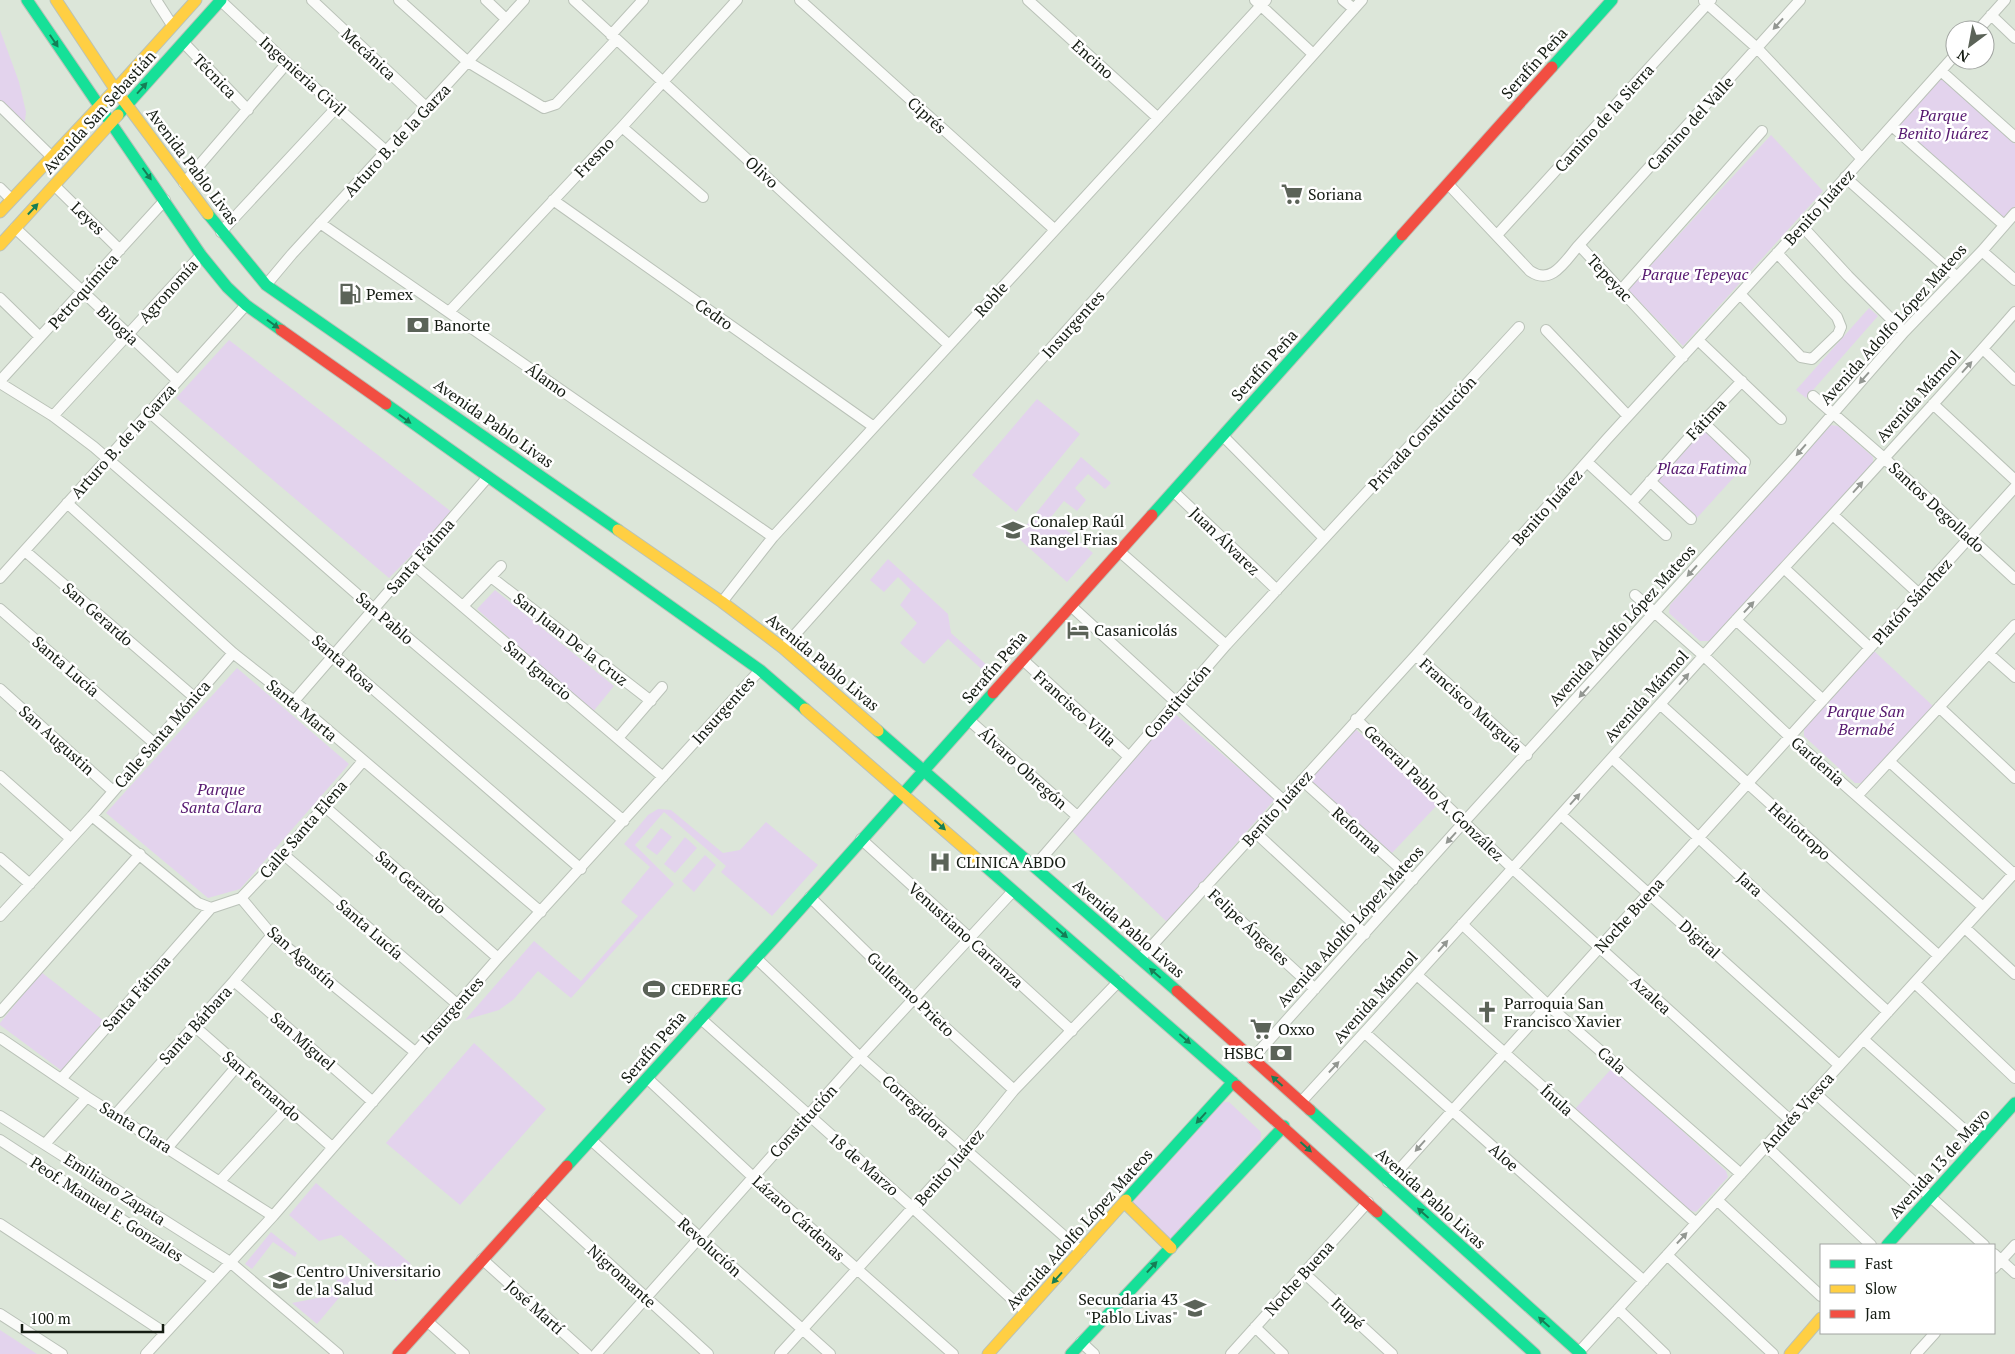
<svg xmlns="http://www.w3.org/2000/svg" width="2015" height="1354" viewBox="0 0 2015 1354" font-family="'PT Serif',serif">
<rect width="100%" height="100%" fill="#dce6d9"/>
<path fill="#e3d3ed" d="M0,30L19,82L26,112L23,136L0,112Z
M1941,74L2015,144V206L2001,221L1892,126Z
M1771,135L1823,191L1683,346L1628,290Z
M1869,308L1878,316L1806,398L1796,390Z
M229,340L453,513L389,578L176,398Z
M1037,399L1080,434L1016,512L972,475Z
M1701,425L1745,465L1696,519L1651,479Z
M1831,425L1838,426L1873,457V463L1709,641H1700L1669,613L1670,605Z
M1081,457L1111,483L1105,489L1088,474L1075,488L1086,500L1077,511L1064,501L1051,517L1093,553L1067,582L1017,537Z
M888,559L948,614L951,633L990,668L986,673L948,639L924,664L900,643L917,623L900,605L911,590L898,577L884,592L870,580Z
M495,590L614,686L592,713L477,609Z
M1874,651L1933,706L1863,783H1855L1804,736V728Z
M237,668L349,764L240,889L208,898L106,813Z
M1174,713L1275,799L1167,922L1071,830Z
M1353,727L1440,802L1392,853L1309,780Z
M658,809L671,810L723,853L740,850L766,822L818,865L772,916L721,872L726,866L664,812L635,845L674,884L571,998L538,971L514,999L499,1010L465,1020L534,941L581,981L638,916L621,902L650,867L624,844L648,815Z
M661,828L672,837L657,855L646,847Z
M685,837L697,848L675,873L664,864Z
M705,855L716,865L694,892L682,881Z
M41,972L104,1021L62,1071L0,1025V1023Z
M474,1043L546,1109L460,1205L386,1143Z
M1613,1067L1726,1171L1728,1177L1696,1212L1689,1210L1575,1109Z
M1221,1102H1229L1261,1132V1139L1170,1239L1132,1202Z
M316,1183L411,1264L396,1281L341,1235L319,1241L289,1215Z
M271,1232L297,1253L295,1257L273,1242L252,1269L245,1264Z
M343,1273L353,1281L317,1324L292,1303L323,1297Z
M0,1330L37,1354H0Z"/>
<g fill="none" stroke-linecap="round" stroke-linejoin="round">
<g stroke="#bac2b8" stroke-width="12">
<path id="street" d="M156,0L172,25
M312,0L427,108
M399,0L468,62L544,108L556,104L616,40
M486,0L506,19
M574,0L949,345
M800,0L1054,229
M1028,0L1158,118
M1255,0L1313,54
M1343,0L1354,9
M221,1L287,63L386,151
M1704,1L1757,48L1862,159
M1991,15L2015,38
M1978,30L2005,0
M611,35L643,0
M183,42L248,110
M1941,71L2015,137
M0,106L51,156
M1892,126L2004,225
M622,127L703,197
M1845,177L1957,277
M184,183L287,63
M1448,184L1530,271C1552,286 1565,261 1579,245L1683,357
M55,186L120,250
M0,188L11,199
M553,200L874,427
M320,223L773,537
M1802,226L1848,276L1904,332
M15,228L177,380
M221,232L337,107
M1497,235L1711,0
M1579,245L1800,0
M1982,251L2015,280
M266,285L292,254L524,0
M1621,290L1762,131
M1740,294L1801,357L1812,359L1838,334L1841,327L1837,317L1777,253
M0,298L40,337
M449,312L622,127L737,0
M1546,330L1628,416
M1698,340L1781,419
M1983,349L2015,380
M0,381L165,200
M0,383L53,416L94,447L581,869
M1813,396L1884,458L2015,579
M1933,404L2015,480
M149,412L374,609L624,821
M53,416L201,255
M1703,422L1745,462
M1223,436L1324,538
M1587,462L1666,535
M1650,481L1691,519
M1173,491L1277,590
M1632,502L1703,422L1742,381
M67,503L233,653L294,701L541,912
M1833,515L1918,593
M25,551L194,697
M1119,551L1226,645
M413,564L663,777
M1785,569L1870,648
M491,577L651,701
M0,578L246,305
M1635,595L1704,656L1790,737L1983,907
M722,602L773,537L1266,0
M463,606L501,566
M1071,606L1284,801
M0,609L154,743
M1736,620L1823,700
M783,648L1362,0
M1989,654L2015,677
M1416,655L1527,755
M1023,660L1128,756
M0,689L113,791
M294,701L487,478
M1661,705L1939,956
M1939,707L2015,778
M1356,719L1512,868L1790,1120
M969,720L1077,816
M618,738L662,687
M1612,758L1888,1012
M1890,762L2015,875
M0,776L70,838
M1302,780L1413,880
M1857,796L2015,625
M324,806L498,958
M1561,815L1839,1065
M92,816L198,903L211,908L241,898L283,854L363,761
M1256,833L1365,934
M861,839L1072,1031
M283,854L457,1004
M0,858L30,884
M1034,867L1226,645L1519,327
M1204,887L1315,989
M810,897L914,999L1014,1090
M241,898L272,935L415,1052
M0,916L92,816L233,653
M1462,924L1548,1005L1741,1174
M1965,928L2015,974
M756,958L860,1057L1081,1251
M1140,959L1416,655L1607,439L1802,226L1955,55
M1418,976L1696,1223
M234,981L373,1102
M1915,983L2015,1078
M0,1012L140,854
M700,1018L913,1208L1026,1312
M193,1025L332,1147
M1365,1033L1644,1281
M0,1038L87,1097L273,1216
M1863,1039L1979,1143
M1252,1059L1464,822L1790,463L1904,332L1982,251L2015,213
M62,1078L211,908
M648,1079L753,1177L953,1354
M1815,1093L1984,1245
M1301,1102C1437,954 1571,803 1706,653C1809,540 1914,428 2015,312
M116,1114L234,981L272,935
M0,1116L230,1262L338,1354
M0,1140L213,1279
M591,1140L830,1354
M45,1144L87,1097
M1766,1146L1871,1245
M168,1147L238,1065
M220,1181L287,1108
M1388,1182L2015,487
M537,1198L708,1354
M1717,1200L1821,1296
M0,1224L165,1333
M1994,1254L2015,1273
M1667,1255L1773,1354
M482,1259L587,1354
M1994,1268L2015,1245
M1304,1273L1392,1354
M1618,1309L1665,1354
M0,1314L62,1354
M427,1321L464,1354
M1255,1327L1283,1354
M1081,1342L1094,1354
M1579,1352L2015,872
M146,1354L273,1216L498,958L760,670
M596,1354L860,1057L1013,891
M780,1354L965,1150L1014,1090L1119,981
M1231,1354L1368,1202
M1916,1354L1935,1333"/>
</g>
<g stroke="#bac2b8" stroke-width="13">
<path id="fast" d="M27,0L201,255L227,287L246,305L281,330
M1552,67L1612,0
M118,115L221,0
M208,214L266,285L618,530
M386,404L760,670L805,709
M1152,515L1402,235
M878,731L1177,991
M977,859L1237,1086
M1310,1110L1581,1354
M567,1166L778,934L993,693
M1126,1200L1233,1082
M1377,1212L1535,1354
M1887,1245L2015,1103
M1071,1354L1284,1126"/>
</g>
<g stroke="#bac2b8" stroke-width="13">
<path id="slow" d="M56,0L115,89L208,214
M0,212L124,80L196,0
M0,245L118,115
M618,530L722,602L783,648L878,731
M805,709L977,859
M1125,1203L1171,1248
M988,1354L1126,1200
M1790,1354L1821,1318"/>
</g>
<g stroke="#bac2b8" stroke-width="13">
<path id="jam" d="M1402,235L1552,67
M281,330L386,404
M993,693L1152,515
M1177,991L1310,1110
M1237,1086L1377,1212
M398,1354L567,1166"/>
</g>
<use href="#street" stroke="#fafbf9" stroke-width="10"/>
<use href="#fast" stroke="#16e098" stroke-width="11"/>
<use href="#slow" stroke="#ffcf43" stroke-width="11"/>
<use href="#jam" stroke="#f24e42" stroke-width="11"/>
</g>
<defs><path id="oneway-solid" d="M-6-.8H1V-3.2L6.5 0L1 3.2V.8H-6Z" transform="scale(1.25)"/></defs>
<g fill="#939792">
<use href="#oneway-solid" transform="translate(1778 24) rotate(132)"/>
<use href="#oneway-solid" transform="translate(1967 367) rotate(-48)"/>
<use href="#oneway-solid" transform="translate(1864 378) rotate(131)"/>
<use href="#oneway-solid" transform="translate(1801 450) rotate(131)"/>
<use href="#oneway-solid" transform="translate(1858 487) rotate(-48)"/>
<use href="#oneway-solid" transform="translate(1692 571) rotate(132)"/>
<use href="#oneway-solid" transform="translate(1749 607) rotate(-47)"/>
<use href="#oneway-solid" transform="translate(1684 679) rotate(-49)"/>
<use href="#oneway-solid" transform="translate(1584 692) rotate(132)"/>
<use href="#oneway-solid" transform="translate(1575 799) rotate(-48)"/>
<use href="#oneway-solid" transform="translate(1451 838) rotate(132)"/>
<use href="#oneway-solid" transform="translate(1443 946) rotate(-49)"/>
<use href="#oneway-solid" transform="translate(1334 1067) rotate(-47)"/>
<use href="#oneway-solid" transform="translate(1420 1146) rotate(132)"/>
<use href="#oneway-solid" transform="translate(1682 1238) rotate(-47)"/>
</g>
<g fill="#167e56">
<use href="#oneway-solid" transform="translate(54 41) rotate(56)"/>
<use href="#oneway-solid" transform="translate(142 88) rotate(-48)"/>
<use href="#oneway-solid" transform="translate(147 174) rotate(54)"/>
<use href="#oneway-solid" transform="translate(33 209) rotate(-47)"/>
<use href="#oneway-solid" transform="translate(273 324) rotate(36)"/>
<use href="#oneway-solid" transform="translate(405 419) rotate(36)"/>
<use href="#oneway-solid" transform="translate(940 825) rotate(42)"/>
<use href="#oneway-solid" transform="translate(1062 933) rotate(41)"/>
<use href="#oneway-solid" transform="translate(1155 973) rotate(-139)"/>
<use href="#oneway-solid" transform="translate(1185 1039) rotate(41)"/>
<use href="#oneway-solid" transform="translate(1277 1081) rotate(-138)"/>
<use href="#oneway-solid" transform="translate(1201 1118) rotate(132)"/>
<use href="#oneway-solid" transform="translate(1306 1147) rotate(42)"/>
<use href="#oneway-solid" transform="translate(1423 1213) rotate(-138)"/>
<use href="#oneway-solid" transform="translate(1152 1267) rotate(-47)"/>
<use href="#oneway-solid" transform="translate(1057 1278) rotate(132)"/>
<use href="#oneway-solid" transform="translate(1544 1322) rotate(-138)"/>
</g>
<defs>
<g id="supermarket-bare" transform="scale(1.725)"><path d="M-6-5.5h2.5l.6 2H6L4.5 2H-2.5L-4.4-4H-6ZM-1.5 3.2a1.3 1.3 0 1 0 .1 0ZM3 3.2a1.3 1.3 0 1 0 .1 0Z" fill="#5b6358" stroke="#fff" stroke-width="2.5" paint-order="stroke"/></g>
<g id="fuel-bare" transform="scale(1.725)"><path d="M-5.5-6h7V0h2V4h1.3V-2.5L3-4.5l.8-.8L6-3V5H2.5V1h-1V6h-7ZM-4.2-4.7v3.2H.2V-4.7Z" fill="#5b6358" stroke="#fff" stroke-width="2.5" paint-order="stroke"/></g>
<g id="bank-bare" transform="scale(1.725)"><path d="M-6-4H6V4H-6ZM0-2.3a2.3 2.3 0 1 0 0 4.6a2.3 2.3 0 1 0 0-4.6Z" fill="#5b6358" stroke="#fff" stroke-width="2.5" paint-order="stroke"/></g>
<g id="university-bare" transform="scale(1.725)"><path d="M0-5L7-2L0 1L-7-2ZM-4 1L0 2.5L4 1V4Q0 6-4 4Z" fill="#5b6358" stroke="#fff" stroke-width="2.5" paint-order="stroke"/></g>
<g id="hotel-bare" transform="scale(1.725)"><path d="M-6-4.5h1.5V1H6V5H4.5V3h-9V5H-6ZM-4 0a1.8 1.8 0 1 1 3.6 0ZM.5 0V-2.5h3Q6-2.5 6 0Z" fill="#5b6358" stroke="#fff" stroke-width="2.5" paint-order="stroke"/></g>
<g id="hospital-bare" transform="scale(1.725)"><path d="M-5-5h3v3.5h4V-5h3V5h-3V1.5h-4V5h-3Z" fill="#5b6358" stroke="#fff" stroke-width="2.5" paint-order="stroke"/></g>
<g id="stadium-bare" transform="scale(1.725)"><path d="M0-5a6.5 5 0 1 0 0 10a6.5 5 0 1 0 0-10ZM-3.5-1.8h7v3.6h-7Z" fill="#5b6358" stroke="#fff" stroke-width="2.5" paint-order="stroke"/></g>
<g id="church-bare" transform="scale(1.725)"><path d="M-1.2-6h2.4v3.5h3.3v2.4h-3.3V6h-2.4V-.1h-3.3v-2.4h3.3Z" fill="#5b6358" stroke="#fff" stroke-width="2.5" paint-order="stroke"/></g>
<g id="school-bare" transform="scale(1.725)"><path d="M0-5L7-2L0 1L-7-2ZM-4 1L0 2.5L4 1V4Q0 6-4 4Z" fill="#5b6358" stroke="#fff" stroke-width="2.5" paint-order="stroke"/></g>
</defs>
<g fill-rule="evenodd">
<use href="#supermarket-bare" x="1292" y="194"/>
<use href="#fuel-bare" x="350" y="294"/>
<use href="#bank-bare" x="418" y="325"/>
<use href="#university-bare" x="1013" y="530"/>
<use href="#hotel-bare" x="1078" y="630"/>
<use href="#hospital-bare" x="940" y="862"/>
<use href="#stadium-bare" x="654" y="989"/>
<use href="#church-bare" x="1487" y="1012"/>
<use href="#supermarket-bare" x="1261" y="1029"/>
<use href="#bank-bare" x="1281" y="1053"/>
<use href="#university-bare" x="280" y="1280"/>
<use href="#school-bare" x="1195" y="1308"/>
</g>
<g text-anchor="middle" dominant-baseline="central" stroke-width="5" stroke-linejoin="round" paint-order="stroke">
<g font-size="16" fill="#151c13" stroke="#fff">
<text transform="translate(369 54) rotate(43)">Mecánica</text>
<text transform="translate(1093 59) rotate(42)">Encino</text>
<text transform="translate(1534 63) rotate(-48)">Serafín Peña</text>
<text transform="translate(215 76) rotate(46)">Técnica</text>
<text transform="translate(303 76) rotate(42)">Ingenieria Civil</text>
<text transform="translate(99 112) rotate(-48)">Avenida San Sebastián</text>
<text transform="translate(927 115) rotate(42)">Ciprés</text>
<text transform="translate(1604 118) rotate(-48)">Camino de la Sierra</text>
<text transform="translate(1690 123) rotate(-48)">Camino del Valle</text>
<text transform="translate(397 140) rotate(-47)">Arturo B. de la Garza</text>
<text transform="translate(594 157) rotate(-46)">Fresno</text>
<text transform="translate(193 166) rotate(53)">Avenida Pablo Livas</text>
<text transform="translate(762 172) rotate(43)">Olivo</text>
<text transform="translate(1819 207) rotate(-48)">Benito Juárez</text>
<text transform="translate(88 218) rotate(44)">Leyes</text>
<text transform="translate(1610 278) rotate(47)">Tepeyac</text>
<text transform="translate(83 291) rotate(-48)">Petroquímica</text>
<text transform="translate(168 291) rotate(-48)">Agronomía</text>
<text transform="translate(991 299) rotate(-48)">Roble</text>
<text transform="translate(714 314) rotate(35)">Cedro</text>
<text transform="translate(1073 324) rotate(-48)">Insurgentes</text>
<text transform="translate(1893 324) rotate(-48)">Avenida Adolfo López Mateos</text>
<text transform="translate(118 325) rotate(43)">Bilogia</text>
<text transform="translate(1264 365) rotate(-48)">Serafín Peña</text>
<text transform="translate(547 380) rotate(35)">Álamo</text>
<text transform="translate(1918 396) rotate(-48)">Avenida Mármol</text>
<text transform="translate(1706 419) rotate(-47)">Fátima</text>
<text transform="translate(494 423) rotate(35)">Avenida Pablo Livas</text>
<text transform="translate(1422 433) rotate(-47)">Privada Constitución</text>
<text transform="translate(123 441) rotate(-48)">Arturo B. de la Garza</text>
<text transform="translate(1547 507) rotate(-48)">Benito Juárez</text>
<text transform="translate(1937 507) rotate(43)">Santos Degollado</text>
<text transform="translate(1225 541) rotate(44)">Juan Álvarez</text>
<text transform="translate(420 556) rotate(-49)">Santa Fátima</text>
<text transform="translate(1912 601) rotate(-48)">Platón Sánchez</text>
<text transform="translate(98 614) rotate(41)">San Gerardo</text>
<text transform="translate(385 618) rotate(41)">San Pablo</text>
<text transform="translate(1622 625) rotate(-48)">Avenida Adolfo López Mateos</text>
<text transform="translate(571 639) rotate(38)">San Juan De la Cruz</text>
<text transform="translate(823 662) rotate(40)">Avenida Pablo Livas</text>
<text transform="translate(344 663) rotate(41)">Santa Rosa</text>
<text transform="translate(66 666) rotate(41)">Santa Lucía</text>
<text transform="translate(994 667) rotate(-49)">Serafín Peña</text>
<text transform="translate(538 670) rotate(40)">San Ignacio</text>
<text transform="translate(1646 696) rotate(-48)">Avenida Mármol</text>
<text transform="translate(1177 701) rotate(-49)">Constitución</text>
<text transform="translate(1471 705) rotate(42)">Francisco Murguía</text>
<text transform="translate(1075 708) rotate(42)">Francisco Villa</text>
<text transform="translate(302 710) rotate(40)">Santa Marta</text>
<text transform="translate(723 710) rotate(-48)">Insurgentes</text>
<text transform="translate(162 734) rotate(-49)">Calle Santa Mónica</text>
<text transform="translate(57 740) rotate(42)">San Augustin</text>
<text transform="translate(1818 761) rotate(41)">Gardenia</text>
<text transform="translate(1023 768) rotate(42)">Álvaro Obregón</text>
<text transform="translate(1434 793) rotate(44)">General Pablo A. González</text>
<text transform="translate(1277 808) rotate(-48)">Benito Juárez</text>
<text transform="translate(303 829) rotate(-49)">Calle Santa Elena</text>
<text transform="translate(1357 830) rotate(42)">Reforma</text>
<text transform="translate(1800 831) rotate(42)">Heliotropo</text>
<text transform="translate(411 882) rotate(41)">San Gerardo</text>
<text transform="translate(1750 884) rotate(42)">Jara</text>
<text transform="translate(1629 915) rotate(-48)">Noche Buena</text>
<text transform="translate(1350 926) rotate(-48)">Avenida Adolfo López Mateos</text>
<text transform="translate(1249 927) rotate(43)">Felipe Ángeles</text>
<text transform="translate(1129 928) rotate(41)">Avenida Pablo Livas</text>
<text transform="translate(370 929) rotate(41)">Santa Lucía</text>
<text transform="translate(966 935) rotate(42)">Venustiano Carranza</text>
<text transform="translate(1700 939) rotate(42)">Digital</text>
<text transform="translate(302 957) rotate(41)">San Agustín</text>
<text transform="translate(136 993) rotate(-49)">Santa Fátima</text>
<text transform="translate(911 994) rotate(44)">Gullermo Prieto</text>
<text transform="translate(1651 995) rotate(42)">Azalea</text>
<text transform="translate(1375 997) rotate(-48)">Avenida Mármol</text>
<text transform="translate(452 1010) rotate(-48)">Insurgentes</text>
<text transform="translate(195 1025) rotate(-48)">Santa Bárbara</text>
<text transform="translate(303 1041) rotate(41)">San Miguel</text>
<text transform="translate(653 1047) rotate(-49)">Serafín Peña</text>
<text transform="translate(1612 1060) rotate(41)">Cala</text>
<text transform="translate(262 1086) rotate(41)">San Fernando</text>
<text transform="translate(1557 1100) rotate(42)">Ínula</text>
<text transform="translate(916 1106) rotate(42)">Corregidora</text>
<text transform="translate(1797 1112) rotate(-48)">Andrés Viesca</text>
<text transform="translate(803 1121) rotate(-48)">Constitución</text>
<text transform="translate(136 1127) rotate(32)">Santa Clara</text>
<text transform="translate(1504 1157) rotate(41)">Aloe</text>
<text transform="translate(1939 1163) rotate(-48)">Avenida 13 de Mayo</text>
<text transform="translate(864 1164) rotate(41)">18 de Marzo</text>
<text transform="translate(949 1167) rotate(-49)">Benito Juárez</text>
<text transform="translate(115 1189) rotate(33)">Emiliano Zapata</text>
<text transform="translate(1431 1198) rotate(42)">Avenida Pablo Livas</text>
<text transform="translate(107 1209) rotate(33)">Peof. Manuel E. Gonzales</text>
<text transform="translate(799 1218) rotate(42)">Lázaro Cárdenas</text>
<text transform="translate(1079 1229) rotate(-48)">Avenida Adolfo López Mateos</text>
<text transform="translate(710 1247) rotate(42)">Revolución</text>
<text transform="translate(622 1276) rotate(42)">Nigromante</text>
<text transform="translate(1299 1278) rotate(-48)">Noche Buena</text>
<text transform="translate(535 1307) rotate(42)">José Martí</text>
<text transform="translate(1348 1313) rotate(43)">Irupé</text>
</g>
<g font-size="16" font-style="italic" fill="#56186f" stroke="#fff">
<text x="1943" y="115">Parque<tspan x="1943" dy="18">Benito Juárez</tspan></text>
<text x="1695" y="274">Parque Tepeyac</text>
<text x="1702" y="468">Plaza Fatima</text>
<text x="1866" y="711">Parque San<tspan x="1866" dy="18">Bernabé</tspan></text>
<text x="221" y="789">Parque<tspan x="221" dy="18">Santa Clara</tspan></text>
</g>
<g font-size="16" fill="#151c13" stroke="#fff" text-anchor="start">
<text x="1308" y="194">Soriana</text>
<text x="366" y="294">Pemex</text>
<text x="434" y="325">Banorte</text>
<text x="1030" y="521">Conalep Raúl<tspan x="1030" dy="18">Rangel Frias</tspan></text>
<text x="1094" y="630">Casanicolás</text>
<text x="956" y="862">CLINICA ABDO</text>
<text x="671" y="989">CEDEREG</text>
<text x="1504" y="1003">Parroquia San<tspan x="1504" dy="18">Francisco Xavier</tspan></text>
<text x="1278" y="1029">Oxxo</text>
<text x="1264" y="1053" text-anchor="end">HSBC</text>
<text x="296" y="1271">Centro Universitario<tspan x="296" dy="18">de la Salud</tspan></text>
<text x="1178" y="1299" text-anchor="end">Secundaria 43<tspan x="1178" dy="18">"Pablo Livas"</tspan></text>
</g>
</g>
<rect x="1820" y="1244" width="175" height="90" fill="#ffffff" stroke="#a1a4a1"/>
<rect x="1830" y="1260" width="25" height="8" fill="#16e098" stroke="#a1a4a1"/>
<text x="1865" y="1269" font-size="15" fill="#151c13">Fast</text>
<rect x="1830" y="1285" width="25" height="8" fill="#ffcf43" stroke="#a1a4a1"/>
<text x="1865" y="1294" font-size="15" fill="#151c13">Slow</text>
<rect x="1830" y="1310" width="25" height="8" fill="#f24e42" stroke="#a1a4a1"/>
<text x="1865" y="1319" font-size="15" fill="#151c13">Jam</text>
<g transform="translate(1970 45) rotate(212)"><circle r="24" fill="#ffffff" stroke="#a1a4a1"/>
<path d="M0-4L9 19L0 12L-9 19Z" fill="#5b6358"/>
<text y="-8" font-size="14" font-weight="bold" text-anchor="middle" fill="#151c13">N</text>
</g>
<path d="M22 1324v8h141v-8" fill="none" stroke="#151c13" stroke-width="2.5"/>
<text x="30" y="1324" font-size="15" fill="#151c13" stroke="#ffffff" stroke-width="4" paint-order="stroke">100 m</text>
</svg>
